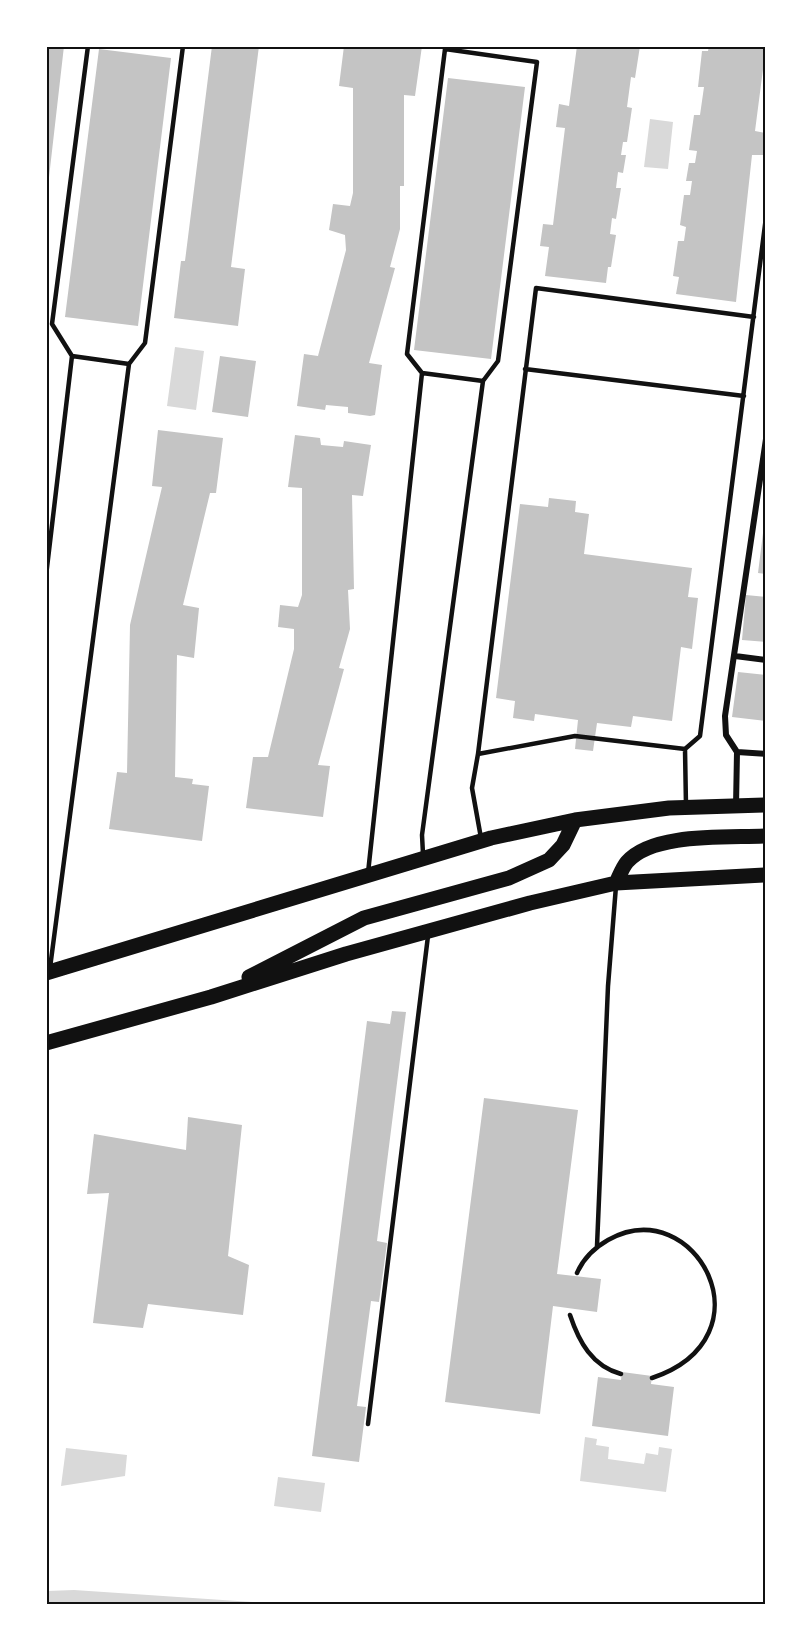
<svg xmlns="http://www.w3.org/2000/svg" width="812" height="1651" viewBox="0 0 812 1651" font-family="Signika,sans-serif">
<rect width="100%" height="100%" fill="#fff"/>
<path fill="#d9d9d9" d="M650,119L673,122L668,169L644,167Z
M175,347L204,351L196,410L167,406Z
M585,1437L597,1439L596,1445L609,1447L608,1459L644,1464L646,1453L658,1455L659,1447L672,1449L666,1492L580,1481Z
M66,1448L127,1455L125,1476L61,1486Z
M278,1477L325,1483L321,1512L274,1506Z
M74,1590L282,1604H47V1591Z"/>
<path fill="#c4c4c4" d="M46,46H64L48,186H46Z
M212,46H259L231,267L245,269L238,326L174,318L181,261H185Z
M344,46H422L415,96L404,95V186H400V229L390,267L395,268L369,363L382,365L375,415L370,416L348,413V407L326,405L325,410L297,406L304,354L318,356L346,250L345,235L329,230L333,204L350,206L353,193V88L339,86Z
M577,46H640L635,78L631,77L627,107L632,108L627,142H623L621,155H626L623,173L618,172L616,188H621L616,219L612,218L610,234L616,235L611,267H608L606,283L545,276L549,247L540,246L543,224L553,225L565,128L556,127L559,104L569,106Z
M709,46H766L755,131L766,133V151L765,155H752L736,302L676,294L679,277L673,276L678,241H684L686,227L680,225L684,195H690L692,181H686L689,163H695L697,151L689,150L694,115H700L704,87H698L702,51H708Z
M99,49L171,58L138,326L65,317Z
M448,78L525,87L491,359L414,350Z
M220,356L256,361L248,417L212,412Z
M158,430L223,438L216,493H210L183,605L199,608L194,658L177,655L175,777L193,779L192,784L209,786L202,841L109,829L117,772L127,773L130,625L162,487L152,486Z
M295,435L320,438L321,445L343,447L344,441L371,445L363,496L352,495L354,589L348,590L350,629L339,668L344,669L318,765L330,766L323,817L246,808L253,757H268L294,649V629L278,627L280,605L298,607L302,595V488L288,487Z
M549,498L576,501L575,512L589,514L584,554L692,568L688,597L698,598L692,649L681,647L672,721L633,716L631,727L597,723L593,751L575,749L578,720L535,714L534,721L513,718L515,701L496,698L520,504L548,507Z
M764,525H766V574L758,573Z
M746,595L766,597V642L742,640Z
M738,672L766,675V721L732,717Z
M392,1011L406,1012L377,1241L387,1243L379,1302L371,1301L357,1406L366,1407L359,1462L312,1456L367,1021L390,1024Z
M484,1098L578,1110L557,1274L601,1279L597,1312L553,1306L540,1414L445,1402Z
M188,1117L242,1125L228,1256L249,1265L243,1315L148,1304L143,1328L93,1323L109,1193L87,1194L94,1134L186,1150Z
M622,1372L652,1376L651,1384L674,1387L668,1436L592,1426L598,1377L621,1380Z"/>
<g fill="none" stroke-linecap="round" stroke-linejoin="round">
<path stroke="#111" stroke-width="4.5" d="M72,356L52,324L88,46
M129,364L145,343L183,46
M525,369L744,396
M422,373L407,354L445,49L537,62L498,361L483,381
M46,576L72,356L129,364L50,968
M685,749L686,806
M478,754L536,288L754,317
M481,838L472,788L478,754L575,736L685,749L700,736L766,217
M368,873L422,373L483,381L422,835L423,854
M597,1246L608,986L616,886
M577,1273C583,1259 594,1248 608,1240C695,1191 774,1337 652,1378
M570,1315C579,1342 592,1366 621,1374
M368,1424L428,936"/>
<path stroke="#111" stroke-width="6" d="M735,656L766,660
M737,752L766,754
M736,806L737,752L726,735L725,716L766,439"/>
<path stroke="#111" stroke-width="15" d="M616,883C619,877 622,868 627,862C653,832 728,838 766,836
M46,973L491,838L575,820L669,808L766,805
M249,977L364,918L509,878L549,860L563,845L575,820
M46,1043L211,997L346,954L530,903L616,883L766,875"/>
</g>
<rect width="812" height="1651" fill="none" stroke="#ffffff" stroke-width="96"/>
<rect x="48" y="48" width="716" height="1555" fill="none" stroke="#111" stroke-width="2"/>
</svg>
